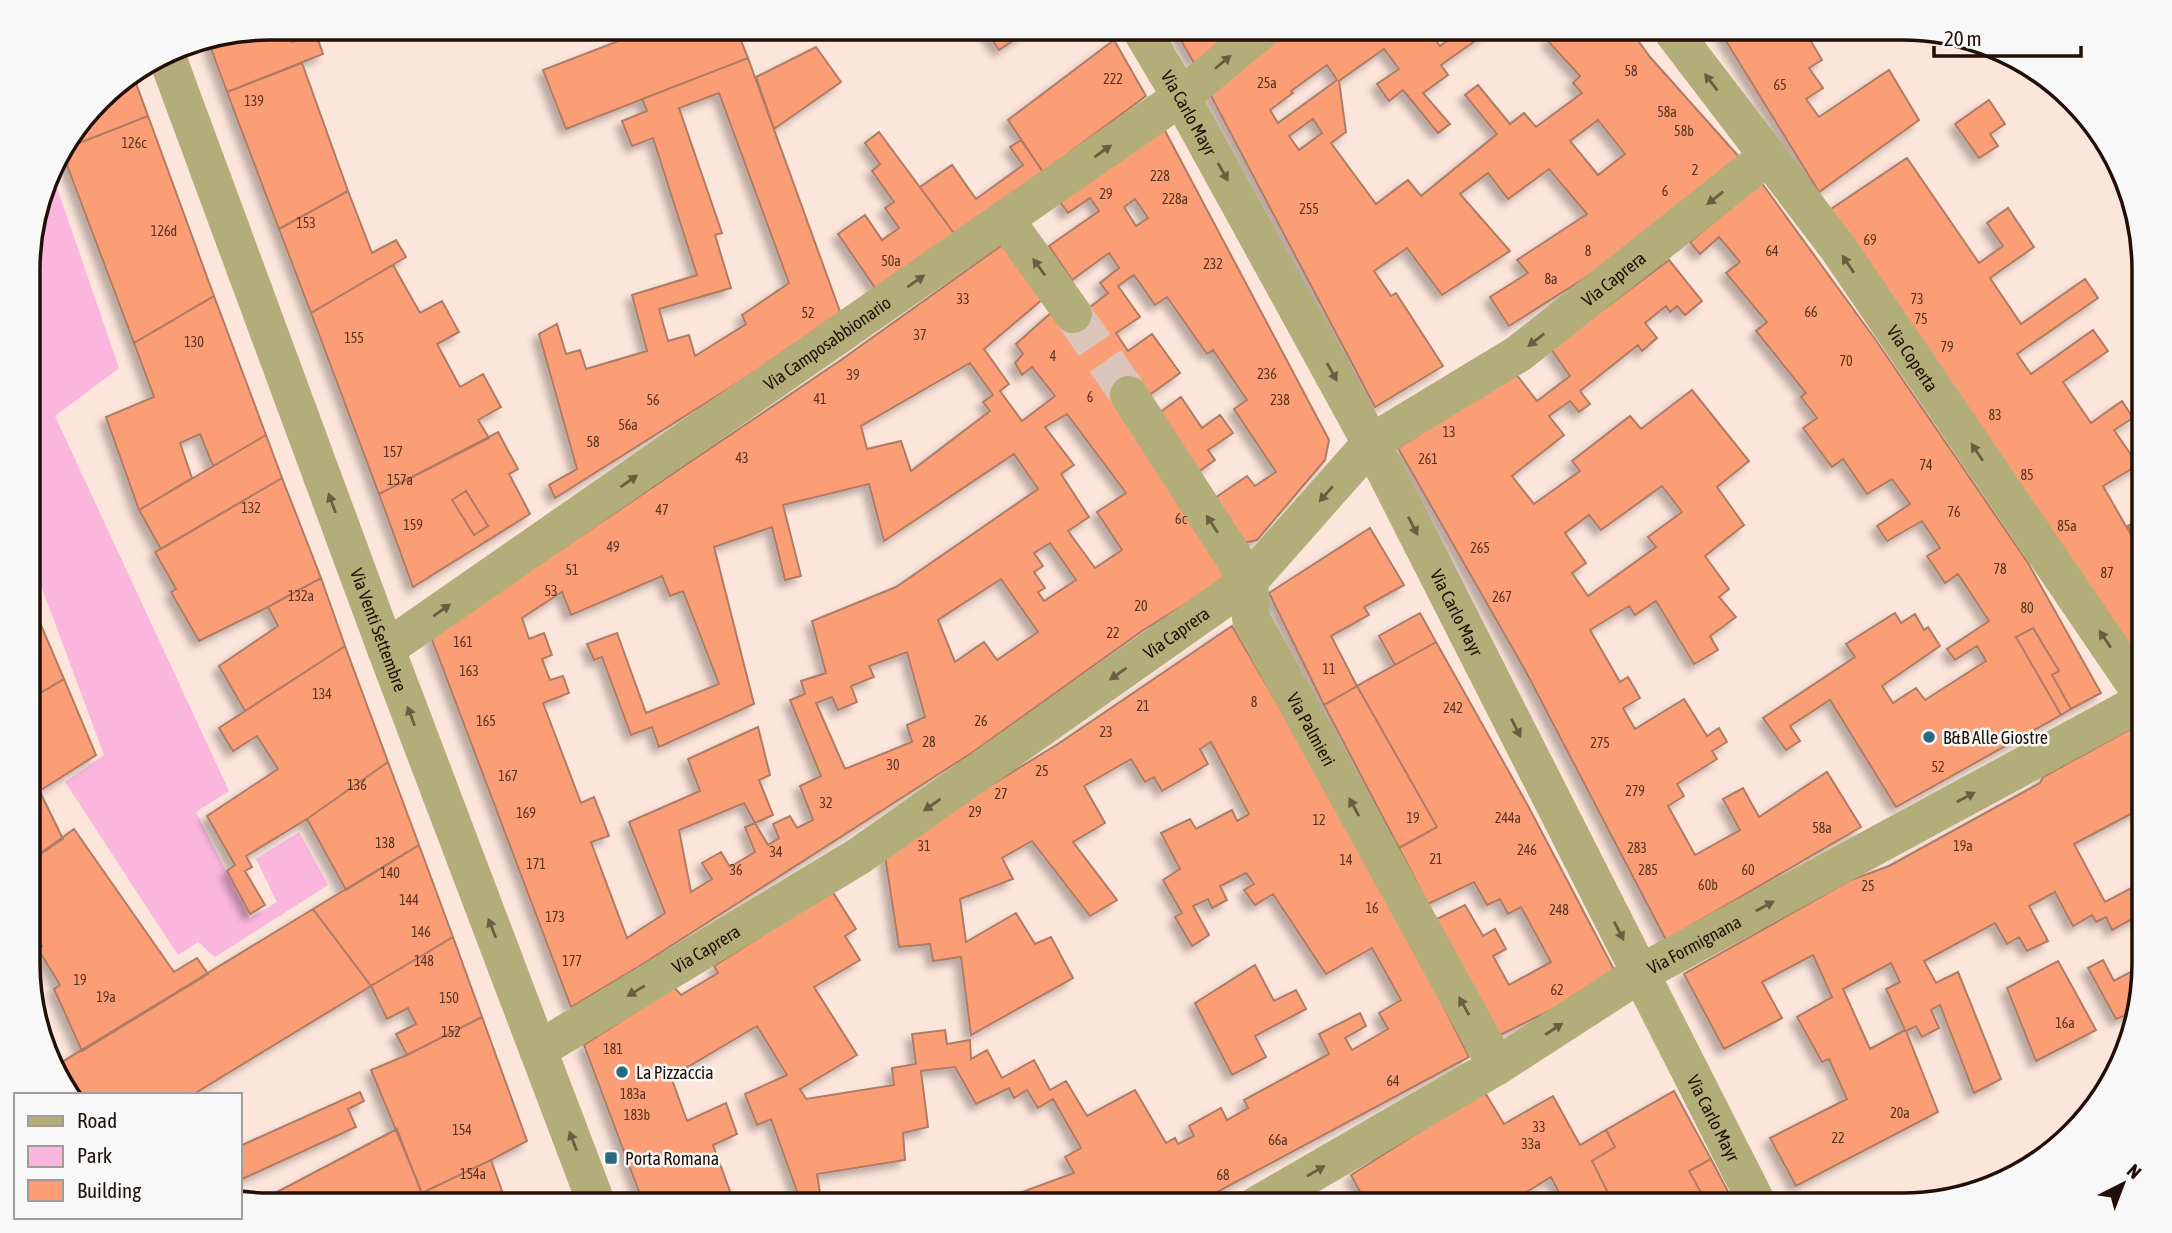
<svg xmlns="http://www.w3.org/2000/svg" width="2172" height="1233" viewBox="0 0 2172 1233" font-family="'Asap Condensed',sans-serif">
<defs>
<filter id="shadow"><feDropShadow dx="-6" dy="6" stdDeviation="3.5" flood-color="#0004"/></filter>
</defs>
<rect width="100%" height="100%" fill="#fce5db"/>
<path fill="#fbb6de" d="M51,170L119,368L55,416L229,791L196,812L250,918L277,902L256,859L299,832L328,885L215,957L198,942L178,955L65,782L104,755L30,556V239Z"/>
<path fill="#fc9e75" stroke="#ae7b65" stroke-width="2" fill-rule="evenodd" filter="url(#shadow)" d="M271,28H287L292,42L316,34L323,54L227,92L208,40Z
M652,28H736L748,58L566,129L543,70Z
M984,28H1032L999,50Z
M1174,28H1239L1194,63Z
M1292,28H1427L1440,46L1464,28L1492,29L1441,65L1448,75L1423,93L1450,124L1438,133L1403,90L1389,101L1377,84L1399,69L1384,49L1339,81L1346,132L1331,143L1376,204L1408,180L1421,196L1497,134L1465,95L1478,85L1510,124L1524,113L1536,127L1582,93L1573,83L1580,76L1547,40L1563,28H1629L1650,57L1740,158L1626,252L1509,326L1490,297L1528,273L1517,260L1587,214L1549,169L1508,199L1488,173L1460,194L1510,251L1442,295L1407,248L1374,271L1391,296L1396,293L1443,366L1375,407L1209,92ZM1327,65L1337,80L1278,123L1270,110L1293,93L1291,91ZM1313,119L1322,133L1299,150L1289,136ZM1598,120L1625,154L1598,175L1570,141Z
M1718,28H1784L1785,30L1788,28H1803L1822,60L1809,68L1823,88L1806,99L1819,117L1889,70L1919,120L1819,192Z
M1114,40L1146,96L1043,172L1008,120Z
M816,47L841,82L774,129L756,77Z
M748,58L842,317L555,498L549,485L577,469L539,334L557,324L566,354L580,350L586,369L647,351L632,295L697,275L653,138L632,146L622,121L647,111L642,99ZM719,93L789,283L742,315L746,324L695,356L689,335L668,341L659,309L731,288L715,235L722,233L679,108Z
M302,63L348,191L279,229L227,92Z
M133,75L148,116L64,149L110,89Z
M1989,100L2005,124L1990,134L1998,146L1979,158L1955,124Z
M148,116L214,296L134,343L62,152L64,149Z
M1163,127L1329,440L1325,460L1257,540L1244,543L1215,498L1247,476L1255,486L1276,472L1234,409L1247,400L1213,350L1207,354L1167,297L1155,305L1134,275L1118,286L1140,317L1116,333L1128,351L1152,334L1180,373L1148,396L1129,368L1104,384L1183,495L1231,575L1142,631L973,752L638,967L571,1007L431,637L841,360L1005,243L1044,298L984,349L1009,384L1000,391L1022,421L1055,396L1032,367L1022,375L1015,363L1023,354L1016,344L1053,311L1064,326L1090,307L1108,293L1100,283L1119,268L1109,253L1072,280L1049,246L1099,211L1090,198L1068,213L1060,202ZM1135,199L1148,218L1136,226L1124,207ZM970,363L993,395L983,402L990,411L911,471L901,441L867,449L861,426ZM1067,414L1126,493L1097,512L1122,550L1095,568L1068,531L1089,517L1061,474L1074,465L1045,427ZM1014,454L1038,489L896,587L812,621L826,673L801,681L805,694L790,700L821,776L800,786L813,820L797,828L790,816L773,824L779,838L768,845L755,823L773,815L759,780L770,775L758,727L688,759L700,791L629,822L665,913L627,938L591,842L609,836L594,797L581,803L543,703L569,693L563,676L550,680L542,659L552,655L544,633L529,639L522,618L562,592L571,615L662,576L670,596L683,591L719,684L646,713L617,633L587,644L594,660L602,657L631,735L652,727L659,747L754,704L714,547L772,527L785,580L801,576L783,505L869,484L884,541ZM1050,543L1076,580L1044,601L1038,592L1045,588L1034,572L1043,566L1034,553ZM1001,579L1038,632L997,660L984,642L955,662L938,620ZM907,652L925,717L907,725L912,742L845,769L816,703L832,697L838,710L857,702L851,686L874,677L869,666ZM744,803L755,823L745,827L755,852L730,867L721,852L702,863L712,879L691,892L679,830Z
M879,132L956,236L878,292L838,234L865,215L882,240L899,228L885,208L894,202L872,171L880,164L865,143Z
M1021,140L1043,172L956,236L920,187L952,165L976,199L1023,165L1010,147Z
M1907,158L1979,263L2003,246L1987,223L2008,208L2034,247L1990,278L2021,324L2085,279L2098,298L2017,354L2031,374L2093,330L2108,351L2063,382L2091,423L2122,401L2133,418L2114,430L2138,465L2103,486L2143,556V671L1828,211Z
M1761,182L1875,339L2028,563L2101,693L2071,709L2052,675L2059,671L2033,628L2016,637L2061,715L1896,807L1830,700L1790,726L1800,741L1786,750L1763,718L1855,657L1846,644L1895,613L1901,623L1915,614L1924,630L1928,627L1940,646L1882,686L1893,703L1916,688L1925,700L1986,661L1977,646L1955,660L1947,649L1989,621L1958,574L1945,583L1927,556L1940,548L1922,521L1887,541L1877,526L1910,504L1892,479L1867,494L1843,459L1832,467L1803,428L1817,418L1801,397L1806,393L1756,331L1767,322L1726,273L1740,262L1719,237L1700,254L1690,242Z
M348,191L372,253L396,240L406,257L311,313L279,229Z
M1669,260L1702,301L1685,315L1677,306L1670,312L1666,306L1645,323L1657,338L1642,351L1638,345L1580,391L1590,404L1579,412L1570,401L1549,416L1564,435L1512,476L1534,504L1580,471L1572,461L1630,416L1641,429L1692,390L1749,461L1717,487L1744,525L1705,556L1729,589L1719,597L1736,617L1710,636L1718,650L1694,664L1656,601L1635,615L1629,606L1590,630L1620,682L1628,677L1640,698L1623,708L1635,729L1684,699L1707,736L1719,728L1727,742L1712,751L1717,759L1677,784L1684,796L1668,806L1695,855L1740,830L1723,799L1743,788L1759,817L1827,772L1861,827L1666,940L1525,670L1398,448L1516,374L1537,401L1570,376L1551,349ZM1662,486L1682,512L1648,537L1656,547L1588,596L1572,573L1586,563L1565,533L1589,515L1601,530Z
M393,265L420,313L442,301L459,332L437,344L460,387L483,374L501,407L478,420L489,438L379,494L311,313Z
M214,296L266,435L213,466L200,434L180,443L192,478L139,510L106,417L154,397L134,343Z
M1181,397L1202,428L1220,415L1233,433L1208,450L1215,460L1198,472L1159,413Z
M498,432L518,469L509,474L530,514L413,587L379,494ZM466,491L488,526L474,535L452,500Z
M266,435L282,478L161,549L139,510Z
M282,478L321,578L268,607L199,641L171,592L176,589L155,552Z
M466,491L488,526L474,535L452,500Z
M2143,518V544L2138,546L2128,526Z
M1370,528L1404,585L1364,607L1369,615L1331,636L1357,686L1324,705L1269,593Z
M321,578L345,646L245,711L219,666L278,626L268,607Z
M32,604L64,679L30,699V606Z
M1420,613L1436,642L1395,665L1379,636Z
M1232,626L1378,876L1469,1057L1193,1205H1019L1014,1195L1074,1173L1065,1157L1081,1148L1053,1099L1038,1108L1027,1090L1014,1098L1009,1088L976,1104L955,1067L921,1071L928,1127L903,1133L905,1160L817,1174L822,1205H792L791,1200L799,1197L771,1119L757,1125L745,1094L787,1075L757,1026L671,1077L687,1121L726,1103L737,1134L713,1145L735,1205H644L584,1045L674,987L681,995L718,973L714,966L832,891L856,929L845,936L860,960L814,987L857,1055L800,1089L806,1099L894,1085L892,1068L916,1064L912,1034L945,1030L947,1044L970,1040L971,1059L987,1050L1002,1078L1034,1060L1050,1090L1066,1081L1087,1116L1135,1090L1166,1143L1175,1138L1178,1144L1194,1136L1189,1126L1221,1108L1227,1120L1248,1108L1244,1100L1329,1054L1319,1034L1360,1013L1366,1026L1345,1038L1352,1050L1388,1029L1379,1013L1401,1000L1372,948L1326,974L1273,894L1255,905L1244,890L1254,884L1246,873L1220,886L1227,900L1212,908L1208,899L1193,906L1209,935L1192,946L1175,917L1182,913L1163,880L1180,869L1161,833L1190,819L1196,829L1232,810L1237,821L1249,814L1211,742L1200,749L1208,764L1162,791L1154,777L1145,782L1131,759L1084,786L1105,823L1073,842L1117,900L1090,916L1032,841L1002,858L1013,879L960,899L966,942L1016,913L1035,944L1051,937L1073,978L971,1035L961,957L933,961L930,944L899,947L885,856L947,812L1058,744Z
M2033,628L2059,671L2052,675L2071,709L2061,715L2016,637Z
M1436,642L1527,804L1618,977L1496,1037L1435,920L1465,905L1483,936L1495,929L1506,949L1493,956L1509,985L1551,962L1521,907L1508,914L1500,899L1487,905L1474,882L1428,904L1399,848L1437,827L1357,686Z
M345,646L388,762L307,819L246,856L252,867L245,871L265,905L250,914L227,871L235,865L207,816L278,769L257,736L233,751L219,728Z
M64,679L96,755L30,797V699Z
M1357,686L1437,827L1399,848L1324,705Z
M2143,722V816L2140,809L2074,844L2105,902L2143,882V913L2112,930L2106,917L2096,922L2092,915L2073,926L2055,892L2029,906L2048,941L2027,951L2019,937L2007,944L1995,923L1924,961L1936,983L1958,972L2001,1079L1974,1093L1940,1005L1931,1010L1939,1028L1922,1037L1916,1026L1906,1031L1938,1112L1796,1186L1770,1138L1847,1099L1829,1059L1822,1062L1797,1017L1832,997L1813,955L1762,982L1782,1018L1724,1049L1684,974L1851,880L1889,866L2040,783L2043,777ZM1891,963L1900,982L1886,989L1905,1030L1870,1049L1843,989Z
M388,762L419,845L346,890L307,819Z
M40,792L63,839L30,861V797Z
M74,829L174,972L197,958L208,974L82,1051L54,989L60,985L38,949L42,946L30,930V861Z
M419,845L453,937L371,986L313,909Z
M313,909L371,986L192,1095H76L62,1062Z
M453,937L482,1017L407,1055L396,1034L416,1024L408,1008L387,1019L371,986Z
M2103,960L2114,981L2134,970L2142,984L2133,1012L2116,1019L2088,968Z
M2058,961L2096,1030L2036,1061L2007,988Z
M1255,965L1274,1001L1296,990L1306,1009L1255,1036L1266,1057L1232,1075L1195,1003Z
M482,1017L527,1141L491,1160L422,1193L371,1070L407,1055Z
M1484,1091L1504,1124L1553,1096L1580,1145L1606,1130L1615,1147L1592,1161L1614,1205H1565L1551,1177L1505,1205H1367L1351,1175Z
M1674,1091L1711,1159L1689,1171L1708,1205H1646L1642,1196L1627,1205H1614L1592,1161L1615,1147L1606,1130Z
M360,1092L364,1101L348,1109L356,1127L240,1180V1146Z
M397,1129L426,1205H270L258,1202Z
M1711,1159L1735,1205H1708L1689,1171Z
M491,1160L507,1205H426L422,1193Z
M549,1194L553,1205H523Z
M1321,1194L1327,1205H1303Z
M1642,1196L1646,1205H1627Z"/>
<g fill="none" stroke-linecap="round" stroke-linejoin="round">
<path stroke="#dbc5bb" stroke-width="38" stroke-dasharray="38 19" stroke-linecap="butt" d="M1073,314L1129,395"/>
<g stroke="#b2ad79" stroke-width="38">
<path id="s1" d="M1140,28L1181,97L1371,443L1758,1205"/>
<path id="s2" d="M1670,28L1838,248L2143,696"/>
<path id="s3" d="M166,54L386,649L597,1205"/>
<path d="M1005,219L1073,314"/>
<path id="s4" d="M1129,395L1249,581L1251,619L1497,1066"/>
<path id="s5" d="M386,649L1181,97L1264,28"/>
<path id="s6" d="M538,1050L859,856L1249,581L1371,443L1518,354L1768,156"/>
<path id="s7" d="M1257,1205L1497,1066L1641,973L2143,701"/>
</g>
</g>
<defs><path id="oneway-solid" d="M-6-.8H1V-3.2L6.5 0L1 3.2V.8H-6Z" transform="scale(1.75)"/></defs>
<g fill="#6a5e40">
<use href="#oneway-solid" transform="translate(1223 62) rotate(-40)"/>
<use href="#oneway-solid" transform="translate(1711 82) rotate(-128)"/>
<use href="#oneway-solid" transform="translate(1103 151) rotate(-35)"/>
<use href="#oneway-solid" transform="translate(1223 172) rotate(61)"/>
<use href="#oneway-solid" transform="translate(1715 198) rotate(142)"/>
<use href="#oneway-solid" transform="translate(1848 264) rotate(-124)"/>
<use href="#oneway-solid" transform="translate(1039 267) rotate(-126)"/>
<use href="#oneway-solid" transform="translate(916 281) rotate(-35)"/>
<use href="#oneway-solid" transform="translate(1536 340) rotate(142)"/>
<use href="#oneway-solid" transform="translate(1332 372) rotate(61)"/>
<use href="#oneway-solid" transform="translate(1977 452) rotate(-124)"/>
<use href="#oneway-solid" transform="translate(629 481) rotate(-35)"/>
<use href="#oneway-solid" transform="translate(1326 494) rotate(131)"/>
<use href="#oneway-solid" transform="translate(332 503) rotate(-110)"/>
<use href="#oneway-solid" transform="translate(1212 524) rotate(-123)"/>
<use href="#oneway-solid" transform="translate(1413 526) rotate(63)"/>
<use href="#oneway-solid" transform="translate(442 610) rotate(-35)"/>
<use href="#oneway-solid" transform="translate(2105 639) rotate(-124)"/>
<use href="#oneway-solid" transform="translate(1118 674) rotate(145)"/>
<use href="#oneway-solid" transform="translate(411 716) rotate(-111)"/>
<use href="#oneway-solid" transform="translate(1516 728) rotate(63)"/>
<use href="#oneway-solid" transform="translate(1966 797) rotate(-28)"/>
<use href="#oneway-solid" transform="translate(932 805) rotate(145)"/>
<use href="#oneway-solid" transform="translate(1354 807) rotate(-119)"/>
<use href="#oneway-solid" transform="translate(1765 906) rotate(-28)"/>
<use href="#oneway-solid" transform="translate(492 928) rotate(-111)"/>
<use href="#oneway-solid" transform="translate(1619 931) rotate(63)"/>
<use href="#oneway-solid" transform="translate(636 991) rotate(149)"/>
<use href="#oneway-solid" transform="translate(1464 1006) rotate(-119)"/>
<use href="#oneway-solid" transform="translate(1554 1029) rotate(-33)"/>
<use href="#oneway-solid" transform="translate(573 1141) rotate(-111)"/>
<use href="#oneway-solid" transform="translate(1316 1171) rotate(-30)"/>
</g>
<g fill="#2a697f" stroke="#f8f8f8" stroke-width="2.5">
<circle cx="1929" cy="737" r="7"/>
<circle cx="622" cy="1072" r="7"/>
<rect x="604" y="1151" width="14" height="14" rx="3.5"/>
</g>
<g text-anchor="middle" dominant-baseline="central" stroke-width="5" stroke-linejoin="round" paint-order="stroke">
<g font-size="14" fill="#583322">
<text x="1631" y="71">58</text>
<text x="1113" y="79">222</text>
<text x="1267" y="83">25a</text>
<text x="1780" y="85">65</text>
<text x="254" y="101">139</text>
<text x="1667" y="112">58a</text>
<text x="1684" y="131">58b</text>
<text x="134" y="143">126c</text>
<text x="1695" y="170">2</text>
<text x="1160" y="176">228</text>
<text x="1665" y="191">6</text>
<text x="1106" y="194">29</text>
<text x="1175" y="199">228a</text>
<text x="1309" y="209">255</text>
<text x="306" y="223">153</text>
<text x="164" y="231">126d</text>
<text x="1870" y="240">69</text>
<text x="1588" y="251">8</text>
<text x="1772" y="251">64</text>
<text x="891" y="261">50a</text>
<text x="1213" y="264">232</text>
<text x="1551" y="279">8a</text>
<text x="963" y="299">33</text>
<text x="1917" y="299">73</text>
<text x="1811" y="312">66</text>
<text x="808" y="313">52</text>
<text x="1921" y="319">75</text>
<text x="920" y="335">37</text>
<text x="354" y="338">155</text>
<text x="194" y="342">130</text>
<text x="1947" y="347">79</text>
<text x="1053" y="356">4</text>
<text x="1846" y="361">70</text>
<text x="1267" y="374">236</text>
<text x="853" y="375">39</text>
<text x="1090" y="397">6</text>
<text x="820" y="399">41</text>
<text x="653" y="400">56</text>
<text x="1280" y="400">238</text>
<text x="1995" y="415">83</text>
<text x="628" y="425">56a</text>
<text x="1449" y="432">13</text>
<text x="593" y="442">58</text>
<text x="393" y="452">157</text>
<text x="742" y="458">43</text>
<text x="1428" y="459">261</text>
<text x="1926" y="465">74</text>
<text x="2027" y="475">85</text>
<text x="400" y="480">157a</text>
<text x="251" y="508">132</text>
<text x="662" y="510">47</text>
<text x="1954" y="512">76</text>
<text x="1181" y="519">6c</text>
<text x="413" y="525">159</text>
<text x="2067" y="526">85a</text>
<text x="613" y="547">49</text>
<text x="1480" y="548">265</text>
<text x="2000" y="569">78</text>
<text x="572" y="570">51</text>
<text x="2107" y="573">87</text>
<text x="551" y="591">53</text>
<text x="301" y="596">132a</text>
<text x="1502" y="597">267</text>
<text x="1141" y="606">20</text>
<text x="2027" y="608">80</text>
<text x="1113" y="633">22</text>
<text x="463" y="642">161</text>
<text x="1329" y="669">11</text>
<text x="469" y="671">163</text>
<text x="322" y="694">134</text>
<text x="1254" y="702">8</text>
<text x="1143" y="706">21</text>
<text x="1453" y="708">242</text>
<text x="486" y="721">165</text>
<text x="981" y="721">26</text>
<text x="1106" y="732">23</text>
<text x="929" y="742">28</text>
<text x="1600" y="743">275</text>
<text x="893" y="765">30</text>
<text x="1938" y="767">52</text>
<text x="1042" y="771">25</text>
<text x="508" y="776">167</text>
<text x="357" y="785">136</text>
<text x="1635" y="791">279</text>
<text x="1001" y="794">27</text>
<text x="826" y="803">32</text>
<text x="975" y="812">29</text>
<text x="526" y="813">169</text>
<text x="1413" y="818">19</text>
<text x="1508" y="818">244a</text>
<text x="1319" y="820">12</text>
<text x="1822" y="828">58a</text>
<text x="385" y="843">138</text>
<text x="924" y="846">31</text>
<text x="1963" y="846">19a</text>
<text x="1637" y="848">283</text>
<text x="1527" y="850">246</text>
<text x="776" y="852">34</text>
<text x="1436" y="859">21</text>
<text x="1346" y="860">14</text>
<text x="536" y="864">171</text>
<text x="736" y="870">36</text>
<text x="1648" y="870">285</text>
<text x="1748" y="870">60</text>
<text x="390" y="873">140</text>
<text x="1708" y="885">60b</text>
<text x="1868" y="886">25</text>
<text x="409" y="900">144</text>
<text x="1372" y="908">16</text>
<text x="1559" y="910">248</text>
<text x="555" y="917">173</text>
<text x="421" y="932">146</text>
<text x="424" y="961">148</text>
<text x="572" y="961">177</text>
<text x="80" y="980">19</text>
<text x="1557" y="990">62</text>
<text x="106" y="997">19a</text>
<text x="449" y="998">150</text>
<text x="2065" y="1023">16a</text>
<text x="451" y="1032">152</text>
<text x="613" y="1049">181</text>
<text x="1393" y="1081">64</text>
<text x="633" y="1094">183a</text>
<text x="1900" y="1113">20a</text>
<text x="637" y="1115">183b</text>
<text x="1539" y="1127">33</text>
<text x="462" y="1130">154</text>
<text x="1838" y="1138">22</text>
<text x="1278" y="1140">66a</text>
<text x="1531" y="1144">33a</text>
<text x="473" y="1174">154a</text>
<text x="1223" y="1175">68</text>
</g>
<g font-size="18" fill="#220f07" stroke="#f8f8f8">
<text stroke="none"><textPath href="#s1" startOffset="98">Via Carlo Mayr</textPath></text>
<text stroke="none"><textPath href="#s6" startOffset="1330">Via Caprera</textPath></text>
<text stroke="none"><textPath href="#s5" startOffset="537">Via Camposabbionario</textPath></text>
<text stroke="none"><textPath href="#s2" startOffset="410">Via Coperta</textPath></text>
<text stroke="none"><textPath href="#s1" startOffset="665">Via Carlo Mayr</textPath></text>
<text stroke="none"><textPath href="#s3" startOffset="614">Via Venti Settembre</textPath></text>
<text stroke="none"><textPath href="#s6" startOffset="763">Via Caprera</textPath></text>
<text stroke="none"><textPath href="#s4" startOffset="385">Via Palmieri</textPath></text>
<text stroke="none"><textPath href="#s7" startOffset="509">Via Formignana</textPath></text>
<text stroke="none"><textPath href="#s6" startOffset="196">Via Caprera</textPath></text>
<text stroke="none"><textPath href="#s1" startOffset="1232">Via Carlo Mayr</textPath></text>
</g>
<g font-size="18" fill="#220f07" stroke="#f8f8f8" text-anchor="start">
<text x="1943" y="737">B&amp;B Alle Giostre</text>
<text x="636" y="1072">La Pizzaccia</text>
<text x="625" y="1158">Porta Romana</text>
</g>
</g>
<path d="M0 0H2172V1233H0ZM270 40H1902A230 230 0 0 1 2132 270V963A230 230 0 0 1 1902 1193H270A230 230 0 0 1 40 963V270A230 230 0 0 1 270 40Z" fill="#f8f8f8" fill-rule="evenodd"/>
<path fill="none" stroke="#220f07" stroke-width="3.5" d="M270 40H1902A230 230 0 0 1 2132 270V963A230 230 0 0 1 1902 1193H270A230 230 0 0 1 40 963V270A230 230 0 0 1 270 40Z"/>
<rect x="14" y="1093" width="228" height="126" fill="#f8f8f8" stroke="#a29b98" stroke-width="2"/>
<rect x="28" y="1116" width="35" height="10" fill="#b2ad79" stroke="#a29b98" stroke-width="2"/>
<text x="77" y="1128" font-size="21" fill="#220f07">Road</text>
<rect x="28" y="1146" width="35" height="21" fill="#fbb6de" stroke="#a29b98" stroke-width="2"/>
<text x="77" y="1163" font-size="21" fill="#220f07">Park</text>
<rect x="28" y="1180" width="35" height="21" fill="#fc9e75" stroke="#a29b98" stroke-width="2"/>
<text x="77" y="1198" font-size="21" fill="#220f07">Building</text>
<g transform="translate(2123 1184) rotate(42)" stroke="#f8f8f8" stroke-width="5" paint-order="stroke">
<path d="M0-5L12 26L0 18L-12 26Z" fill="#220f07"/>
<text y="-10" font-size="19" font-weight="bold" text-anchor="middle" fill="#220f07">N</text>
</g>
<path d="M1934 46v10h147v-10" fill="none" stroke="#220f07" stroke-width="3.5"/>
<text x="1944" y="46" font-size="21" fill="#220f07" stroke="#f8f8f8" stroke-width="5" paint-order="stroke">20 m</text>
</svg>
